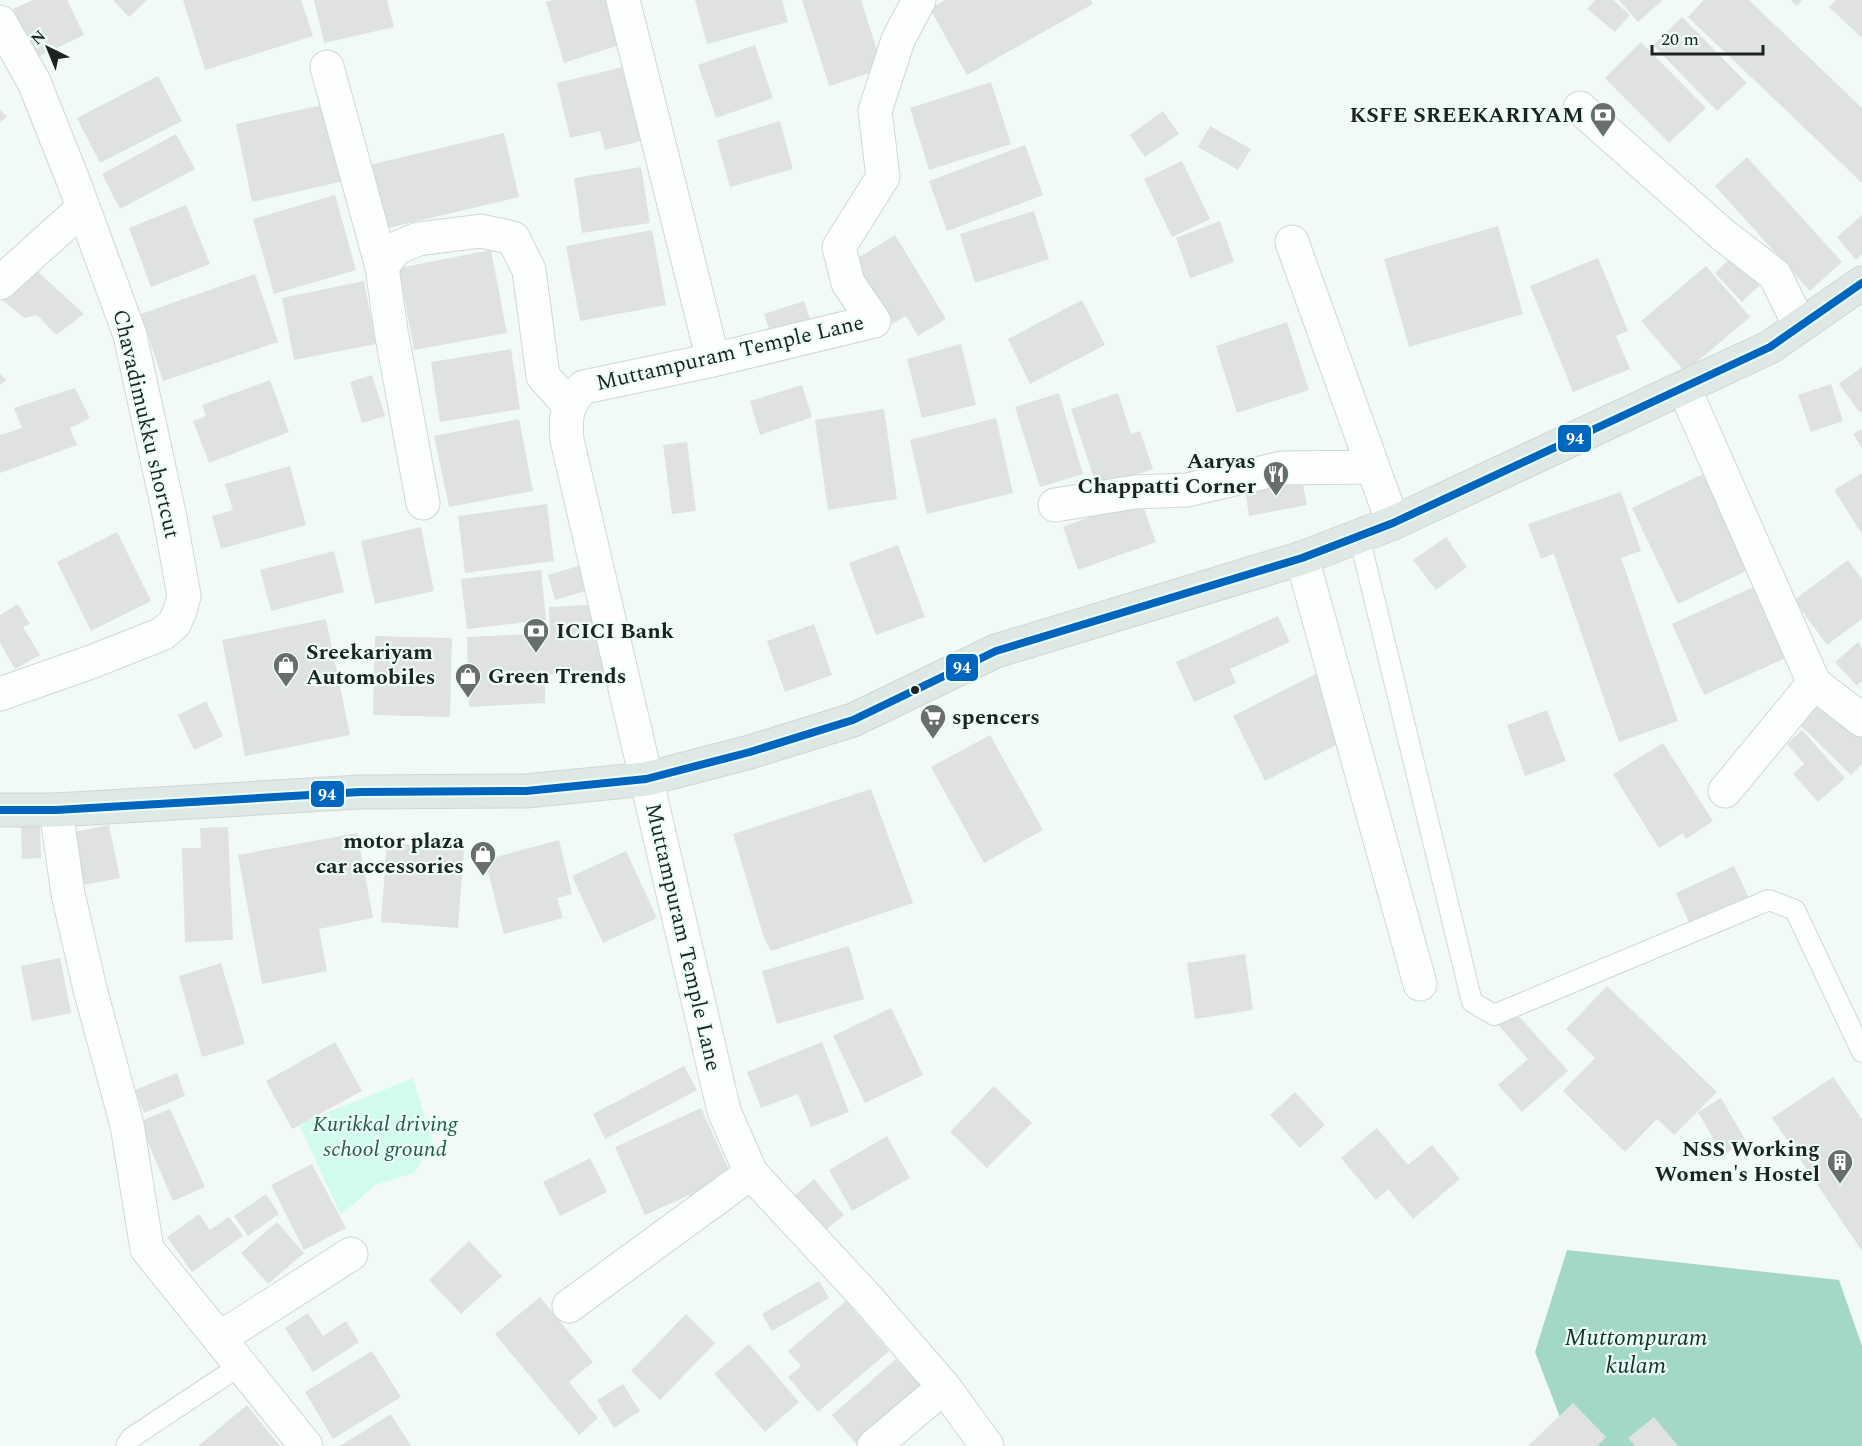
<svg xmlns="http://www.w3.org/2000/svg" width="1862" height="1446" viewBox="0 0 1862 1446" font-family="Spectral,serif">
<rect width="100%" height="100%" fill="#f1faf7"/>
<path fill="#d1fbee" d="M413,1078L433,1144L414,1173L375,1185L341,1215L299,1124Z"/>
<path fill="#a3d8c8" d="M1567,1250L1839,1280L1862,1346V1446H1571L1535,1352Z"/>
<path fill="#e0e2e2" d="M33,0H67L84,35L36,58L13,9Z
M113,0H147L129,17Z
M183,0H301L313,36L205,70Z
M314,0H387L394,27L324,43Z
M553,0H611L622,44L564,63L546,2Z
M695,0H782L788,22L707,44Z
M802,0H861L883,69L829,86Z
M945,0H1091L1093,4L967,75L930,9Z
M1595,0H1613L1630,15L1615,32L1587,9Z
M1619,0H1663L1638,22Z
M1704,0H1749L1862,108V183L1688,17Z
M1791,0H1802L1797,6Z
M1836,0H1862V38L1829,7Z
M1682,17L1747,83L1717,111L1653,45Z
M1641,42L1706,108L1669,143L1605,78Z
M755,45L773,98L716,118L698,65Z
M627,66L645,140L605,150L600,131L570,138L557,83Z
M158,76L182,121L100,163L77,118Z
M991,82L1011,144L929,170L910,108Z
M327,104L344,181L252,202L236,124Z
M0,109L7,117L0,122Z
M1163,111L1179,134L1145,157L1130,135Z
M780,121L793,169L730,187L717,140Z
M1210,126L1251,149L1238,170L1198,147Z
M504,133L519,197L384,229L369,165Z
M176,134L195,169L120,209L102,174Z
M1025,145L1043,195L947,231L929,181Z
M1747,157L1842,262L1810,291L1715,186Z
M1182,161L1210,219L1172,237L1144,179Z
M641,167L650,223L582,233L574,178Z
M335,195L356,270L274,294L253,219Z
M186,205L210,264L151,287L129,228Z
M1034,211L1049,259L975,283L960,234Z
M1862,215V254L1856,260L1837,237Z
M1220,221L1234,262L1190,278L1176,238Z
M1498,226L1523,314L1409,347L1384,259Z
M652,230L666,305L580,321L566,246Z
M895,235L946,319L918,336L906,316L887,327L848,264Z
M491,250L507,333L414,350L399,268Z
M1734,255L1761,284L1742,302L1715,273Z
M1598,258L1628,331L1616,336L1630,369L1573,392L1530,286Z
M1706,266L1750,317L1685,372L1641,321Z
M34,268L84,314L56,335L37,315L24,318L0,298Z
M255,274L278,342L163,381L141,314Z
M364,281L376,344L294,360L282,298Z
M1082,300L1105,345L1030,384L1008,339Z
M804,301L813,328L773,340L764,314Z
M1287,322L1309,390L1237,413L1216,346Z
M961,344L976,405L922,418L907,359Z
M511,349L520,409L440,422L431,362Z
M1862,367V411L1860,413L1839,384Z
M0,373L6,380L0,385Z
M372,375L385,416L362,423L350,382Z
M270,380L289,432L209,463L193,421L206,416L202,405Z
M1831,384L1843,421L1811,432L1798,395Z
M802,385L812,417L760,435L750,401Z
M75,388L90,418L70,428L77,445L0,473V435L22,428L14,408Z
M1059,393L1083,474L1040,487L1015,407Z
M1118,393L1131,434L1140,431L1153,469L1097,488L1071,409Z
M884,409L897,499L828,510L815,420Z
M996,418L1013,493L927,514L910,440Z
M519,419L533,491L449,507L434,436Z
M1862,429V448L1853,434Z
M687,442L696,511L672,514L663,445Z
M290,466L306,525L221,549L212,516L233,510L225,484Z
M1705,473L1750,569L1678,604L1632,508Z
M1862,473V534L1834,490Z
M1302,479L1307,505L1249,516L1245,489Z
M1621,492L1641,551L1621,558L1678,721L1619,742L1554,554L1541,559L1528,524Z
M1140,498L1156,542L1078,570L1063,527Z
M547,504L554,561L465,573L458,516Z
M421,527L434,591L375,604L361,541Z
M117,532L151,601L91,631L57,562Z
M1446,537L1467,567L1436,590L1413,560Z
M898,545L925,617L876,635L849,563Z
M334,551L344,592L271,611L260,570Z
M1848,560L1862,579V619L1827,645L1794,600Z
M585,564L593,589L555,600L548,575Z
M541,570L546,620L467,629L461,579Z
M1758,585L1790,656L1704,695L1672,624Z
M18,604L30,624L23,627L40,655L15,669L0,643V615Z
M603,604L605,672L545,675V703L469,707L467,637L550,633L549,607Z
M1278,616L1290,642L1230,669L1236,683L1194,702L1176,662Z
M326,619L350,735L245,756L222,640Z
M814,624L832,675L785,692L767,641Z
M375,636L452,638L450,717L373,715Z
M1858,642L1862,648V681L1857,686L1835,662Z
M1320,672L1352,737L1265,781L1233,716Z
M1820,691L1829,704L1862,737V764L1851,775L1793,718Z
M206,701L223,736L194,750L178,715Z
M1547,710L1566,761L1525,776L1507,725Z
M1802,730L1845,778L1818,802L1793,774L1804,764L1787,744Z
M990,735L1043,830L984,863L931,767Z
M1663,743L1713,821L1686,839L1683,833L1659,848L1613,774Z
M871,789L913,903L771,951L764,938L733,834Z
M109,825L120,878L79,886L69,833Z
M40,826L41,858L22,859L21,827Z
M228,827L233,940L185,942L182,848H201L200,828Z
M357,833L373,918L319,929L327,971L262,984L238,855Z
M559,840L572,894L557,898L563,918L504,934L485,860Z
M387,843L464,849L458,928L381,922Z
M626,851L657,918L603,943L572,876Z
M1734,866L1753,907L1694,934L1676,893Z
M849,946L864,999L777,1024L762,971Z
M1245,954L1253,1010L1195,1019L1187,963Z
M60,958L71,1013L32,1021L21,966Z
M221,963L245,1044L202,1057L179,976Z
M1607,986L1717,1092L1674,1135L1657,1119L1625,1152L1563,1091L1595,1058L1566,1029Z
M1508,1004L1568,1071L1522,1112L1498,1085L1528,1059L1492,1018Z
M891,1008L923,1075L865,1103L833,1036Z
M335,1042L362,1091L292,1129L266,1081Z
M822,1042L849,1112L811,1127L798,1094L761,1108L747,1072Z
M684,1066L697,1090L605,1139L593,1114Z
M177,1073L185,1096L144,1113L135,1090Z
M1833,1077L1862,1119V1251L1772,1118Z
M994,1086L1032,1123L987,1168L950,1132Z
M1295,1092L1325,1125L1300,1148L1270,1115Z
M1721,1098L1746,1141L1723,1155L1698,1112Z
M701,1108L735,1183L693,1202L689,1195L645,1215L615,1147Z
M170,1109L205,1187L173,1201L139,1122Z
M1377,1128L1408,1165L1432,1145L1460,1179L1413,1219L1388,1189L1376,1200L1341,1158Z
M887,1136L910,1178L852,1211L829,1170Z
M590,1158L607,1192L560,1216L543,1182Z
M312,1164L346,1228L304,1250L271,1185Z
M814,1179L844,1215L822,1233L793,1197Z
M266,1194L279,1214L248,1236L234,1216Z
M199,1214L210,1230L229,1217L243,1236L192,1272L167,1237Z
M277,1222L304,1253L268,1284L241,1253Z
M469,1241L502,1276L461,1314L429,1280Z
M819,1281L829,1298L772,1331L762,1314Z
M540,1297L593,1362L569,1382L598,1418L579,1435L495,1334Z
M846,1301L889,1351L818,1412L788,1377L801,1366L788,1351Z
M308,1313L323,1336L346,1321L359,1342L313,1372L285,1328Z
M686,1314L715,1343L660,1400L631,1371Z
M749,1344L799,1402L765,1432L714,1374Z
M372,1351L401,1397L333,1439L305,1392Z
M896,1359L926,1392L858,1446L832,1415Z
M623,1384L640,1411L614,1428L597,1400Z
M1573,1403L1606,1437L1597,1446H1528Z
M247,1405L280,1446H198Z
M391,1414L411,1446H340Z
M1654,1417L1678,1446H1635L1628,1438Z"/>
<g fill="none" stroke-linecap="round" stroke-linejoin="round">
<g stroke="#d1d7d5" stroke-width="22">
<path id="service" d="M1359,536L1472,1002L1494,1015L1769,900L1795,910L1862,1052
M126,1446L131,1438L241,1365"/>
</g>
<g stroke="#d1d7d5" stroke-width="35">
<path id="minor" d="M623,0L713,360
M919,0L898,40L875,111L883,177L839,247L848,283L874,321L713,360L584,387C566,402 565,419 567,440L724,1111L751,1173L868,1299L944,1387L987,1446
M0,22L34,82L73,180L130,335L170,518L184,596L180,611L174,624L162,634L91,662L0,694
M327,67L382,267
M1580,108L1722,234L1775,275L1800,326
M1292,242L1393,523
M0,283L83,208
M1684,388L1814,683L1725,791
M423,503L391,331L382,267L395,249L418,239L481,231L513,238L529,270L543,376L569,405
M1055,505L1135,492L1187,490L1282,468L1373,467
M1302,558L1420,984
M1814,683L1862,720
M56,810L68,894L90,989L127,1125L147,1249L306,1446
M569,1306L751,1173
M220,1338L351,1254
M874,1446L944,1387"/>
</g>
<g stroke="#d1d6d4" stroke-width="35">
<path id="primary" d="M0,810H56L360,792L526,791L646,779L750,752L853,720L996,651L1302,558L1393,523L1770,347L1862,283"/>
</g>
<use href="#service" stroke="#fdfefe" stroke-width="20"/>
<use href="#minor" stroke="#fdfefe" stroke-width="33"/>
<use href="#primary" stroke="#dee8e5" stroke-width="33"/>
<g stroke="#edfef8" stroke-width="12">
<path id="bus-1" d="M0,810H56L360,792L526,791L646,779L750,752L853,720L996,651L1302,558L1393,523L1770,347L1862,283"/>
</g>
<use href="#bus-1" stroke="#0065bd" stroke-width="8"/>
</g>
<defs>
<g id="bank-pin" transform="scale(1.35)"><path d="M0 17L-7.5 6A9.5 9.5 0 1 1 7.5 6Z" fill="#676e6c" stroke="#edfef8"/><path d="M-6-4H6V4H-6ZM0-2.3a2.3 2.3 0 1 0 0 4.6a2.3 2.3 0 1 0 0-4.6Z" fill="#fff"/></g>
<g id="restaurant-pin" transform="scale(1.35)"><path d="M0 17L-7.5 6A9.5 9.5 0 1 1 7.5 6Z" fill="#676e6c" stroke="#edfef8"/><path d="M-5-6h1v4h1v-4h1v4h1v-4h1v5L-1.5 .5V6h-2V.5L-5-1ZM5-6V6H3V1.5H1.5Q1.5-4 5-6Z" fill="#fff"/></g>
<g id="shop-pin" transform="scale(1.35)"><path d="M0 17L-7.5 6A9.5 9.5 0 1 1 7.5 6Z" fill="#676e6c" stroke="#edfef8"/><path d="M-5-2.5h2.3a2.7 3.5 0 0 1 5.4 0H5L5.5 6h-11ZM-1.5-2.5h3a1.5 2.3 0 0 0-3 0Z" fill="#fff"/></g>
<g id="supermarket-pin" transform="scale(1.35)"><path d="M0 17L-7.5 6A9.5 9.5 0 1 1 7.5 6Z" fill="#676e6c" stroke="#edfef8"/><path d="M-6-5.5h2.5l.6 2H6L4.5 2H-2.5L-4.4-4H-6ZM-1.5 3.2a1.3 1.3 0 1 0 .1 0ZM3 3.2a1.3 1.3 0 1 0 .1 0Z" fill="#fff"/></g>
<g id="building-pin" transform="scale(1.35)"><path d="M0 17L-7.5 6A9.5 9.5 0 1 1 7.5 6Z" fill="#676e6c" stroke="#edfef8"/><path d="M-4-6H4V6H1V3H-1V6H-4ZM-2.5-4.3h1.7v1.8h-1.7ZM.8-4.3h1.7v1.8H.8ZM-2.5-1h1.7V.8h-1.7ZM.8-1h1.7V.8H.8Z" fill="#fff"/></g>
</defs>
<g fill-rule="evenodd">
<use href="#bank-pin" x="1603" y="115"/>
<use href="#restaurant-pin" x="1276" y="474"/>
<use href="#bank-pin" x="536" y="631"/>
<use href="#shop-pin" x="286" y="665"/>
<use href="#shop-pin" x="468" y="676"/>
<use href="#supermarket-pin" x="933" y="717"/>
<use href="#shop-pin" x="483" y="854"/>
<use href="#building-pin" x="1840" y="1162"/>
</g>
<circle fill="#1c2321" stroke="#edfef8" stroke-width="2" cx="915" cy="690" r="5"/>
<g text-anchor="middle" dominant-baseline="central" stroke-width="4.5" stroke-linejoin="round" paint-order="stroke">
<g font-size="22" font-weight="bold" fill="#1c2321" stroke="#edfef8" text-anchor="end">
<text x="1584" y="115">KSFE SREEKARIYAM</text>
<text x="1256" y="461">Aaryas<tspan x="1256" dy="25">Chappatti Corner</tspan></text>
<text x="556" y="631" text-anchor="start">ICICI Bank</text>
<text x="306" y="652" text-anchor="start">Sreekariyam<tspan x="306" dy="25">Automobiles</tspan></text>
<text x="488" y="676" text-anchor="start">Green Trends</text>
<text x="952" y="717" text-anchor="start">spencers</text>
<text x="464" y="841">motor plaza<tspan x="464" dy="25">car accessories</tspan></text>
<text x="1820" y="1149">NSS Working<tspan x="1820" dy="25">Women's Hostel</tspan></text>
</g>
<g font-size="22" fill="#1c2321" stroke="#edfef8">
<text transform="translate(730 353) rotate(-13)">Muttampuram Temple Lane</text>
<text transform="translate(146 424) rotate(77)">Chavadimukku shortcut</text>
<text transform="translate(683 937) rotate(77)">Muttampuram Temple Lane</text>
</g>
<g font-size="22" font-style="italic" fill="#225c4d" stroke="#edfef8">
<text x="385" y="1124">Kurikkal driving<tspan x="385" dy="25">school ground</tspan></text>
</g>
<g font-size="24" font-style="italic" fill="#11332a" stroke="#edfef8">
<text x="1636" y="1338">Muttompuram<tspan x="1636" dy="28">kulam</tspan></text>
</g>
</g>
<g stroke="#edfef8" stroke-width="2">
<rect x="1557" y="424" width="35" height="29" rx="6" fill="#0065bd"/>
<rect x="945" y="653" width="34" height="29" rx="6" fill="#0065bd"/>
<rect x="310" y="780" width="35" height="28" rx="6" fill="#0065bd"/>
</g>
<g font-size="16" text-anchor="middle" font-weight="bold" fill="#fff">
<text x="1575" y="444">94</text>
<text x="962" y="673">94</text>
<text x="327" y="800">94</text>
</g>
<g transform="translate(48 48) rotate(317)" stroke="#edfef8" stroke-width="4.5" paint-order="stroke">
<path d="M0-4.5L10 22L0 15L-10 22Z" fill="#1c2321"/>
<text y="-9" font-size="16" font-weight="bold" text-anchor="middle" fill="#1c2321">N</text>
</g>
<path d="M1652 45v9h111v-9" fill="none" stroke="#1c2321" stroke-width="3"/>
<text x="1661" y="45" font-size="18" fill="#1c2321" stroke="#edfef8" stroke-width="4.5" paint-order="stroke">20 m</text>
</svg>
